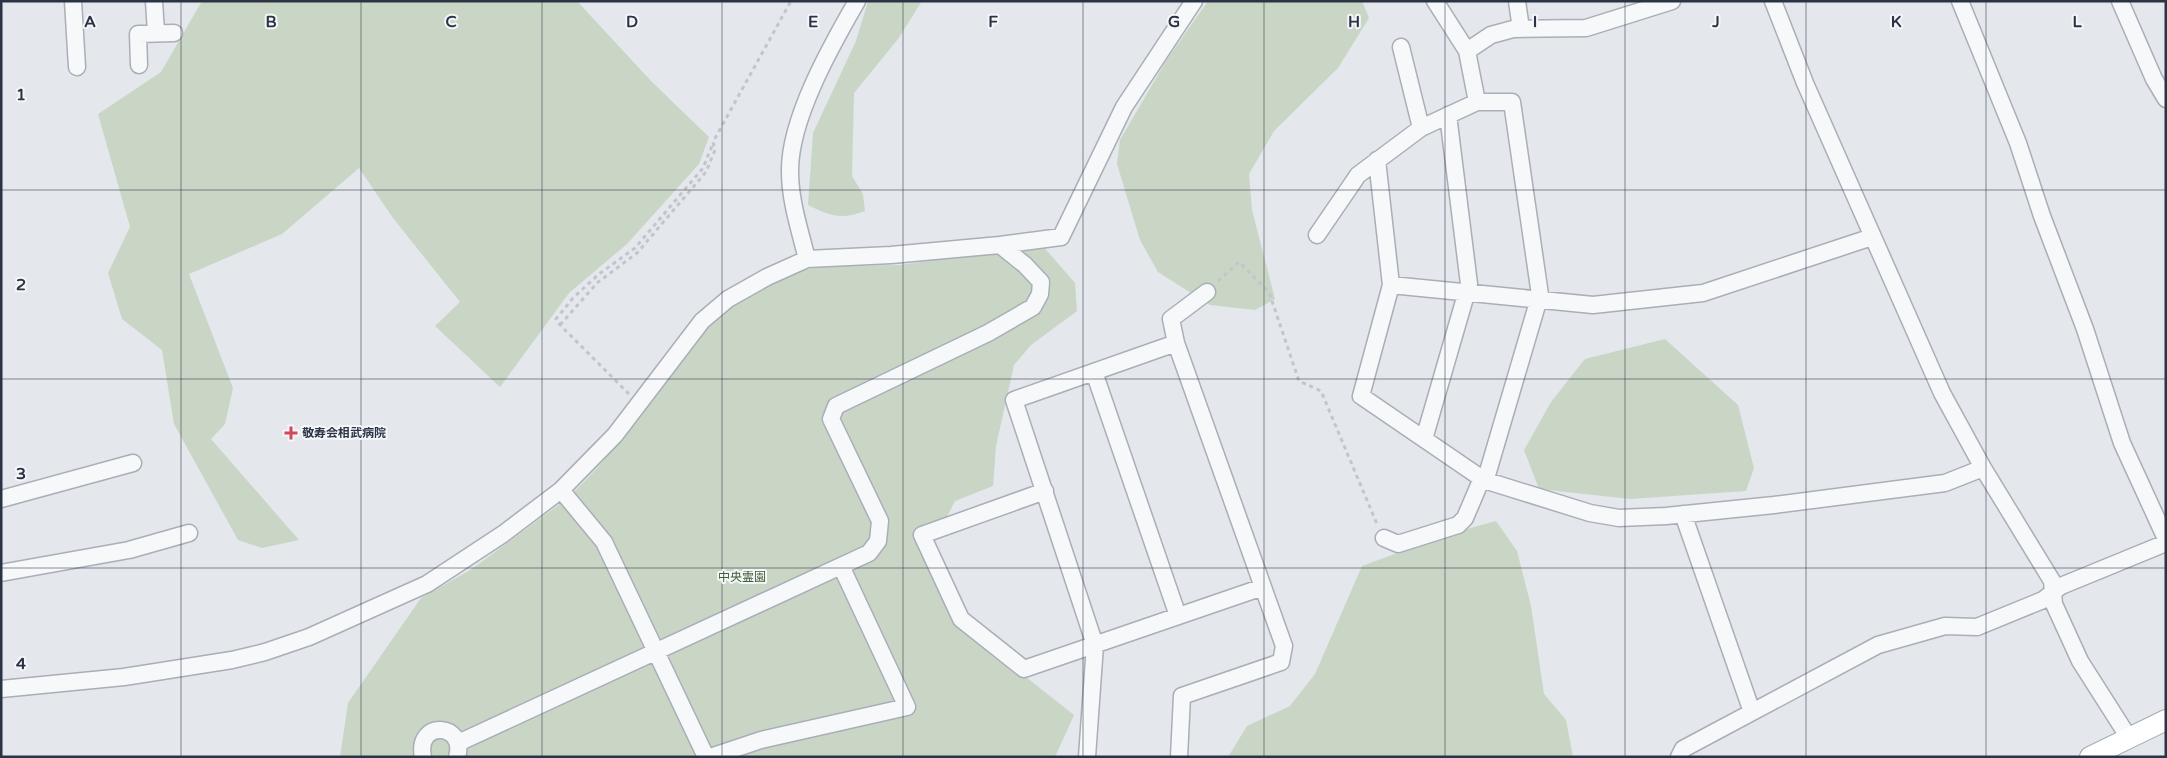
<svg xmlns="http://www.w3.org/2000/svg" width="2167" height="758" viewBox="0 0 2167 758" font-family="'Varela Round','Noto Sans JP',sans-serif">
<rect width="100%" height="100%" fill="#e4e7ec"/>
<path fill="#c9d6c5" d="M202,1H577L651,81L709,137L699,164L627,244L569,293L500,387L435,326L460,302L393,218L359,168L282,234L189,274L233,388L225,424L211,439L299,540L262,548L238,540L174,424L162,350L122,319L108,273L130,227L98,114L161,72Z
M868,1H922L898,39L854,93L852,176L863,194L865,211C841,220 830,216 808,205L813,133L856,41Z
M1208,1H1362L1369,18L1338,68L1274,131L1249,174L1252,210L1275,299L1255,310L1210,305L1158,272L1140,240L1117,164L1120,140L1166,61Z
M1042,245L1075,283L1077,311L1031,345L1014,365L996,446L993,486L955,501L943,525L919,532L956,622L1074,715L1055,757H340L348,703L421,598L472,569L561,503L579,487L598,467L667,381L706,328L734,304L764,287L804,270L825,266L900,265Z
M1665,339L1738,405L1754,468L1746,491L1630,499L1539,489L1524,450L1551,402L1585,359Z
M1496,521L1517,551L1531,606L1544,694L1566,720L1573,757H1228L1247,726L1290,706L1315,674L1362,566L1449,534Z"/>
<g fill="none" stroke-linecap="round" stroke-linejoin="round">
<g stroke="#a9aeb7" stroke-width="19">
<path id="minor" d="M73,1L77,67
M154,1L156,33
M1517,1L1521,29
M1773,1L1805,83L1942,393L1983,468L2052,581L2054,604L2080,661L2129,738
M1960,1L2018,143L2042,216L2085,329L2122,443L2166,539
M2120,1L2154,79L2166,99
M1401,47L1421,128
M1467,51L1491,35L1513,29L1586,28L1672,1
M139,65L138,34L174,33
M1377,160L1391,285
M1317,235L1358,175L1421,128L1477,102
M1872,237L1703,293L1593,305L1391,285L1361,396L1484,480L1590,513L1619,518L1666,516L1774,505L1945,483L1983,468
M807,259C800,231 790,201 790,172C789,120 831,46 857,1
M1176,343L1171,319L1207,292
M1094,372L1178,616
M1424,439L1469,284L1448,115
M561,490L604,542L706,757
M1045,491L922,535L961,619L1024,669L1263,587
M1,499L133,463
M1683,514L1752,712
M1384,538L1398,544L1458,525L1465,518L1479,485L1487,475L1540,295L1512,102H1477L1467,51L1435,1
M1,573L129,550L189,533
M1,689L124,677L232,660L265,652L309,637L427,584L503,534L561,490L615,435L702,321L728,299L767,277L807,259L891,255L1000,245L1061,237L1124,107L1194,1
M458,743L869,553L878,541L880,521L831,419L836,406L988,333L1033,307L1040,294L1041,282L1025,265L1000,245
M423,757C415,719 467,723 457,757
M710,757L761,740L907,707L841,566
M1087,757L1095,645L1014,400L1176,343L1284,646L1281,662L1182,696L1179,757
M1679,757L1683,749L1878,645L1945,626L1977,627L2043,600L2061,586L2166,543"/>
</g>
<g stroke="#a3abb8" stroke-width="22">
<path id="major" d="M2090,757L2166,720"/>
</g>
<path stroke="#c2c5cb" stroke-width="3" stroke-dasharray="4 4" stroke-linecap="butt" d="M1218,281L1239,262L1269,292L1299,381L1321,391L1377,524
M560,325L597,283L637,253L706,172L715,150L713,142L791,1
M629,394L560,325L556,319L573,298L599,274L635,248L703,168L713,143"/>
<use href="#minor" stroke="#f7f8fa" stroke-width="16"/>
<use href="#major" stroke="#fff" stroke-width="20"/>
</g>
<path fill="none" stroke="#2b3445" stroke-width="1" stroke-opacity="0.55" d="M181,1V757M361,1V757M542,1V757M722,1V757M903,1V757M1083,1V757M1264,1V757M1445,1V757M1625,1V757M1806,1V757M1986,1V757M1,190H2166M1,379H2166M1,568H2166"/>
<path fill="#d1495b" stroke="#f4f6f9" stroke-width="2" d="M288.5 425.5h5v5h5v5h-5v5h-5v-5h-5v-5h5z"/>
<g text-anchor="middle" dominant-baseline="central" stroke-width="4" stroke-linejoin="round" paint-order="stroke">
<g font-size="12" font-weight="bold" fill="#2b3445" stroke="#f4f6f9" text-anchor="start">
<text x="302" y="433">敬寿会相武病院</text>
</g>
<g font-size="12" fill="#3f6138" stroke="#f4f6f9">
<text x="742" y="577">中央霊園</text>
</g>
</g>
<g font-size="16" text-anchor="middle" font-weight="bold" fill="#2b3445" stroke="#f4f6f9" stroke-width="4" stroke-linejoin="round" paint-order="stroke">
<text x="90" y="27">A</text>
<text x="271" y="27">B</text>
<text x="451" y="27">C</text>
<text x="632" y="27">D</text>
<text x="813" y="27">E</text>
<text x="993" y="27">F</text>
<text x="1174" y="27">G</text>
<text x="1354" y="27">H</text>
<text x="1535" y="27">I</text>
<text x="1716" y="27">J</text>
<text x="1896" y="27">K</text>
<text x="2077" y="27">L</text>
<text x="21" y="100">1</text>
<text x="21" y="290">2</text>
<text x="21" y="479">3</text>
<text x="21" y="669">4</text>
</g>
<rect width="2167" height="758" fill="none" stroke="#2b3445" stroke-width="5"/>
</svg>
